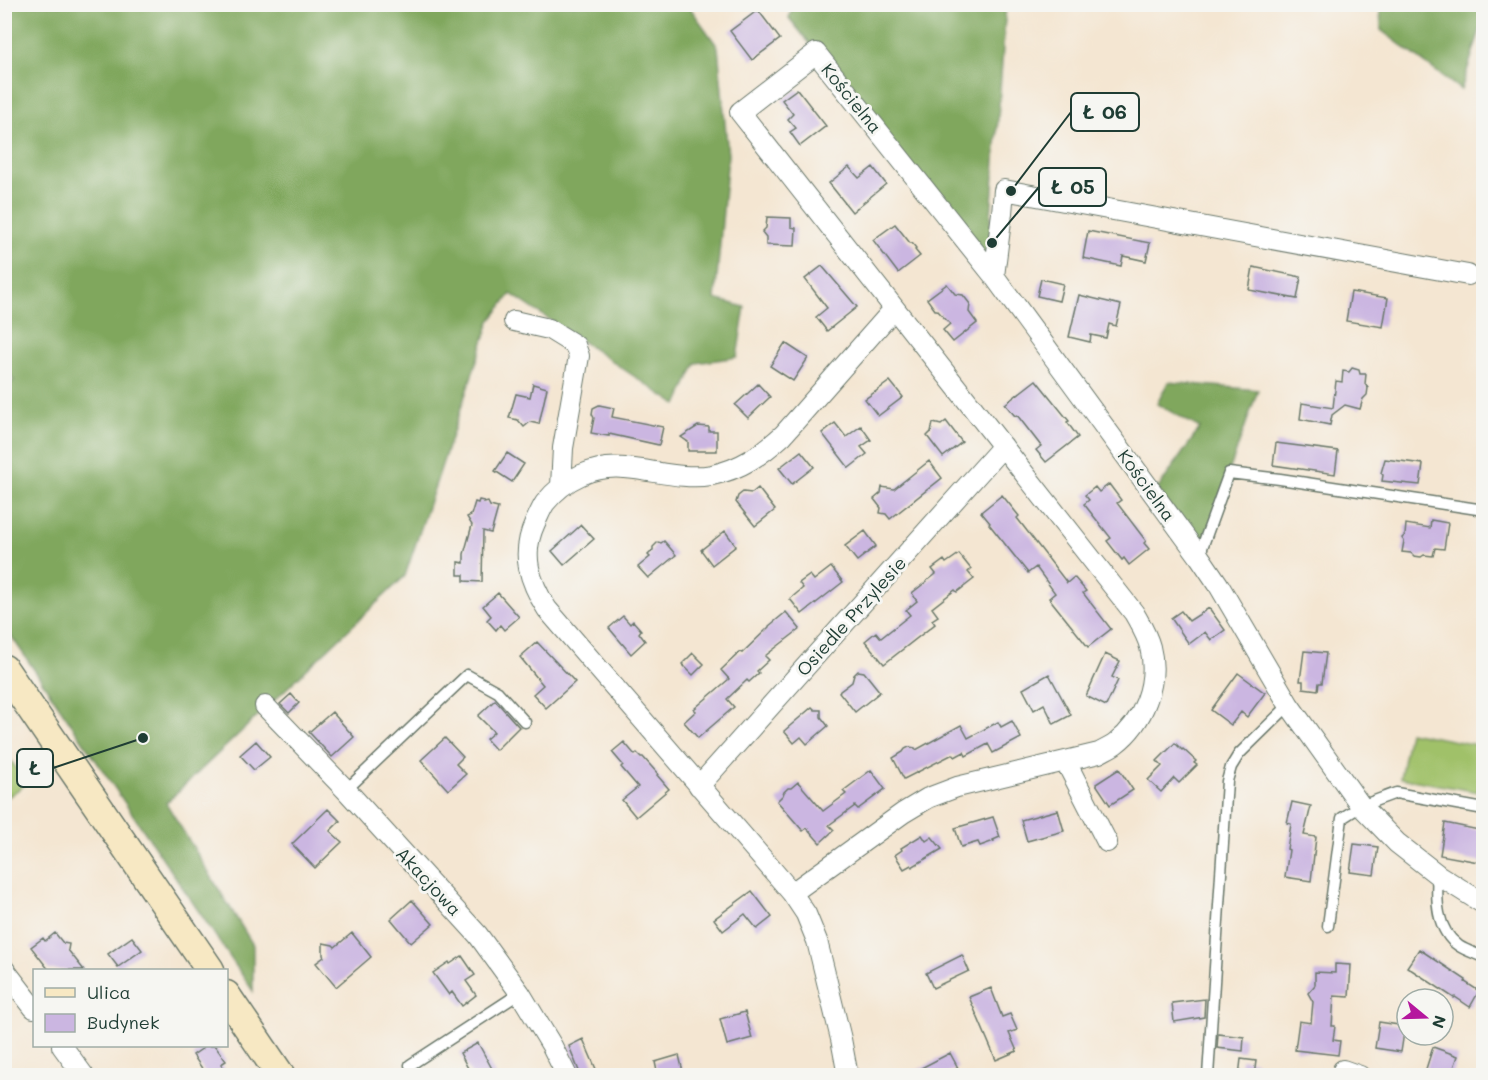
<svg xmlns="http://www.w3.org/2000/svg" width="1488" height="1080" viewBox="0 0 1488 1080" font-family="Mali,sans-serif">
<rect width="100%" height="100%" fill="#f6f6f2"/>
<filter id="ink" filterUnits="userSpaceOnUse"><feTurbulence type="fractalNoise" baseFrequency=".0167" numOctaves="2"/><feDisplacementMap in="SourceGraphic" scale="12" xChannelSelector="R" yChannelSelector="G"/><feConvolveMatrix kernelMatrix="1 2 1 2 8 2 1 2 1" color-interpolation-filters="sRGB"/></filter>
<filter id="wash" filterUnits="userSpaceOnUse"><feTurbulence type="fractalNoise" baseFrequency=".008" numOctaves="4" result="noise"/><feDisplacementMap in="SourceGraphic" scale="24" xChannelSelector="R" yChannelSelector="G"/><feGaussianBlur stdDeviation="1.35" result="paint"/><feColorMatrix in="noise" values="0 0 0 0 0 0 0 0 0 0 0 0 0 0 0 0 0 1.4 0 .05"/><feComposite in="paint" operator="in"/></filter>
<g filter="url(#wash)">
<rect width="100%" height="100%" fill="#f4e6d2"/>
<path fill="#a0c169" stroke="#607f4e" stroke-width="1.5" d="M1409,732L1483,746V762L1478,792L1400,778Z
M5,753L27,783L5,799Z"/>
<path fill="#80a75d" stroke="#507248" stroke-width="1.5" d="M5,5H688L718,47L728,155L715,299L745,307L737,357L696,363L677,405L511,294L490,321L405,576L166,803L253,945V991L5,627L4,385L14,381L5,366Z
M793,5H1006L988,260L789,18Z
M1380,5H1483V21L1461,90L1381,30Z
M1168,382L1258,390L1202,548L1157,490L1200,428L1157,404Z"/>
<g id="blocks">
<path fill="#cbb6e1" d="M758,10L780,39L752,60L730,31Z
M797,89L826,126L800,146L790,132L796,128L788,119L793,114L782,100Z
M849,167L859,178L873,167L886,184L852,212L829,183Z
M767,217L791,218V227L796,228L795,246L766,245V237L762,232L766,228Z
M895,224L910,243H912L916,248L915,250L920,256L898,273L873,240Z
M1088,231L1150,243L1146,261L1123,256L1121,266L1083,258Z
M822,266L857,307L827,331L816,317L827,308L805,279Z
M1253,267L1301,277L1297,299L1249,290Z
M1041,279L1063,284L1059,301L1037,296Z
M947,284L955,294L963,295L970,304L969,312L977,323L953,342L943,330L950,324L937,310H935L927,299Z
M1351,292L1388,298L1383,327L1346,321Z
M1079,295L1121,305L1116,326L1109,324L1106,338L1091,335L1090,342L1069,337Z
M785,343L808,358L793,381L770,366Z
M1352,368L1359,370L1360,374H1366L1365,384L1368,388L1367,395L1363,399L1360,409L1345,405L1332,415L1330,425L1300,419L1302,403L1333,408L1336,381L1342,382L1343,371L1349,372Z
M1036,380L1069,421L1067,422L1078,437L1046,462L1036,450L1041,446L1017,415L1015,416L1005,404Z
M890,381L903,397L878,416L865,399L875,392L876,393L875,392Z
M533,384L547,388L539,424L530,422L524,427L518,420L509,418L516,394L530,397Z
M758,384L770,397L748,418L735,405Z
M599,405L614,408L612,417L663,427L659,445L609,434V436L591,433L594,418L592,414L593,408Z
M946,421L962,442L943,457L927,436L931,432L933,423L941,425Z
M835,423L846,437L861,426L871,440L861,447L867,454L849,468L822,433Z
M698,426L709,427V431H717V451H688V442L681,437Z
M1276,443L1338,451L1335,474L1273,465Z
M801,451L814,467L792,484L779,468Z
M507,453L524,464L512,482L495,471Z
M1385,459L1423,464L1420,485L1382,481L1383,475L1381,473Z
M929,461L942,478L890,519L886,514L880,513L881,508L874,499L881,493L882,487L894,489Z
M1109,484L1121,500L1117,503L1146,541L1144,543L1149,549L1129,565L1124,558L1122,560L1107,541L1111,538L1084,504L1089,500L1085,495L1095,487L1099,492Z
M758,488L775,510L755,526L736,502L738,496L743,492L752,493Z
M1002,495L1019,516L1017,518L1067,583L1074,577L1086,591L1083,593L1111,629L1088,647L1049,598L1055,593L1036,567L1028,573L989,524L990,523L981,512Z
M479,500L484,501V503L488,502L490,506L498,508L491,533L483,531L482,582L464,581V575H458V562L464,563V554L472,525L467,517L471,515L475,502L478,503Z
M1431,520L1448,523L1444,549L1435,548L1433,556L1424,555L1421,557L1414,556L1411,553L1402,552L1404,541L1402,538L1405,535L1406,524L1430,528Z
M581,525L594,539L564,565L552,551Z
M725,531L736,546L712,565L701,550Z
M865,531L876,546L857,561L845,546Z
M664,541L676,555L648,578L638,567L650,557L648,555L653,550V547L658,542L661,543Z
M959,554L971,569L968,572L974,579L957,592L955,590L932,608L938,616L932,620L935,624L884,664L865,641L876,632L881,638L910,615L906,610L917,601L912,593L936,574L932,569L944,560L946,563Z
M831,567L843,582L802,614L790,599L803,588L799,583L810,575L814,580Z
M498,593L519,617L504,630L500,625L496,630L487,620L491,616L483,606Z
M1209,608L1225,630L1211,640L1205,632L1189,644L1171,618L1181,611L1189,621Z
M786,612L800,629L765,656L769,660L757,671L759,673L749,682L747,680L727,699L734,707L698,738L684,722L696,711L694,709L729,679L721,670L740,652L742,653L769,627V626Z
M623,616L630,624L633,621L641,630L639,633L645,641L631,654L609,628Z
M537,642L575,682L546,708L533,694L543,685L520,657Z
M1304,651L1326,653L1322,683H1319L1318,690L1303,688V681H1300Z
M693,653L704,664L693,675L682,664Z
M1105,654L1120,661L1112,677L1118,680L1106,706L1086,696Z
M858,671L864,672L880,692L855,712L839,692L852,682L854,675Z
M1238,673L1265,693L1247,717L1241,712L1231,725L1211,710Z
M1049,674L1071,715L1054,724L1044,704L1034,710L1023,689Z
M291,694L299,703L289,713L280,704Z
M495,700L519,727L496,750L486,739L494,732L478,716Z
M812,707L815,710H821V717L828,726L807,744L801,737L794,743L784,731Z
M332,712L354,737L332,757L309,732Z
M1012,721L1021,738L993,753L988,744L966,756L964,752L955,757L953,754L904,779L893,758L903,752L905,749L909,747L915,748L916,750L961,725L968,738L998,722L1001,727Z
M445,738L463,757L456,764L466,774L448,790L421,760Z
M256,741L270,757L254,770L240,755Z
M624,742L635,755L637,753L641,757H643L658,774L657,775L669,789L636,817L622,800L638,787L621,767L623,765L612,752Z
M1175,743L1182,750L1183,749L1196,761L1194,763L1197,765L1179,783L1174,778L1161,792L1148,780L1162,766L1157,761Z
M1119,769L1133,790L1110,805L1096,784Z
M871,770L885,789L858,809L855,806L829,825L834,830L820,843L807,828L803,831L777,801L783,795L784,792L788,788H791L798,782L823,811L846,794L843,791Z
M1292,802L1311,806L1304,835L1316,837L1311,881L1285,877L1289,850L1287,849L1291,824L1287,823Z
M328,809L340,821L330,831L342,842L315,868L292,844Z
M1058,810L1064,831L1027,841L1021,820Z
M993,817L1000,837L993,840L994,841L980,846L978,842L961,847L955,828Z
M1445,823L1484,831V863L1440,855Z
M922,835L926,841L932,837L942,849L912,867L911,865L904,869L895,855L902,850L901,848Z
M1354,844L1378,847L1374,875L1350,872Z
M752,891L772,917L757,929L745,914L723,931L714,919Z
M412,900L433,924L411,943L391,919Z
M55,933L63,943L69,944L68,950L84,970H49L31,947L43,938L45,941Z
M352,933L371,957L336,987L316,963L324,957L323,955V943L333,945L335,947Z
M132,937L142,950L118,967L108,954Z
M1419,949L1466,980L1465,982L1479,991L1470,1007L1455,997L1454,998L1407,967Z
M962,955L969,971L933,988L926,973Z
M462,956L475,975L466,981L476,995L462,1006L452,992L449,995L433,973L449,962L450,964Z
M1335,964L1351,965L1349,997L1334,996L1332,1026H1335L1333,1040L1340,1041L1338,1055L1295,1050L1299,1021L1311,1023L1313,1002L1308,993L1315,985V972L1335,973Z
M991,988L1002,1017L1010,1014L1017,1030L1009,1033L1017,1051L996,1060L969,997Z
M1205,999L1204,1017L1174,1022L1172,1003Z
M745,1012L752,1038L727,1045L720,1019Z
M1379,1022L1405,1026L1401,1052L1375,1048Z
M1218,1034L1244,1037L1243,1051L1217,1048Z
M583,1039L599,1076H581L569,1046Z
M478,1043L496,1076H472L460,1053Z
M204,1046H215L226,1061L221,1064L229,1076H207L193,1055L203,1048Z
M1433,1047L1458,1056L1451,1076H1434L1425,1072Z
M950,1053L958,1068L943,1076H906Z
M679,1055L684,1076H658L655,1062Z
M1241,1059L1256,1061L1254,1076H1239Z"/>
</g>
</g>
<g filter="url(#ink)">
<use href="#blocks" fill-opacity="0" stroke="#6a786b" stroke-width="1.5"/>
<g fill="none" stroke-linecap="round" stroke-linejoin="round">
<g stroke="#6a786b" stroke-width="13">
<path id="lane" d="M1199,556L1229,473L1280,479L1484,510
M346,790L467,675L498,692L525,722
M1438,875C1436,900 1436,930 1459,946C1465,950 1474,953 1481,956
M1328,926L1342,818L1361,806L1396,793L1484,809
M410,1065L520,993
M1208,1076L1227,781L1231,767L1239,754L1289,705"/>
</g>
<g stroke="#6a786b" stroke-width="22">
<path id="street" d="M994,276L1002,213L1004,190L1468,275
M514,321L549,329L575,345L579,356L563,448L561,486
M265,706L346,790L478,935L520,993L552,1046L567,1076
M1066,762L1107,842
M699,786L1003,446
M792,893L903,813L928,798L957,787L1099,753C1104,750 1111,747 1115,744C1144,722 1159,682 1150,647C1147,635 1140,624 1134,613L740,112L816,53L994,276L1199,556L1218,584L1289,705L1361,806L1397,843L1438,875L1484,904
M4,969L34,1008
M62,1046L84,1076
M1343,1070L1360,1076
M848,1076L841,1039L817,941L806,914L792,893L781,880L547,609C530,582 520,555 535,523C538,517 541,509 545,503C565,478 594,465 625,468C654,470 682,480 712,475C741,469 761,455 783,435L894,309"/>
</g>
<g stroke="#6a786b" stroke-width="31">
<path id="secondary" d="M4,669L210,970
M226,995L281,1076"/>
</g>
<use href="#lane" stroke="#fff" stroke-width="10"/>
<use href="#street" stroke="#fff" stroke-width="20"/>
<use href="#secondary" stroke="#f7e8c3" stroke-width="28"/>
</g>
</g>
<g text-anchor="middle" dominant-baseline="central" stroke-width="6" stroke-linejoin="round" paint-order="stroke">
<g font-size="18" fill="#1f3d34" stroke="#f6f6f2">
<text transform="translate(852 98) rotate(51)">Kościelna</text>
<text transform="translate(1147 485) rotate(54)">Kościelna</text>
<text transform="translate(851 616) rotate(-48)">Osiedle Przylesie</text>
<text transform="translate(429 881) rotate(47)">Akacjowa</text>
</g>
</g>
<path fill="none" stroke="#1f3d34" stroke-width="2" d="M1011 191L1071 112M992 243L1039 187M143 738L53 768"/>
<g fill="#1f3d34" stroke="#f6f6f2" stroke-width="2">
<circle cx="1011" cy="191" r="6"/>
<circle cx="992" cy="243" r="6"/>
<circle cx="143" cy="738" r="6"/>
</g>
<g fill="#f6f6f2" stroke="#1f3d34" stroke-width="2">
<rect x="1071" y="93" width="68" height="38" rx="6"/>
<rect x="1039" y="168" width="67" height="38" rx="6"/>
<rect x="17" y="749" width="36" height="38" rx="6"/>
</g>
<g font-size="20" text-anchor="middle" font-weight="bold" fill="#1f3d34">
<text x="1105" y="119">Ł 06</text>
<text x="1073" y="194">Ł 05</text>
<text x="35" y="775">Ł</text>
</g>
<rect width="1488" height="1080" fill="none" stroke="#f6f6f2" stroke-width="24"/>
<rect x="33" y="969" width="195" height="78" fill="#f6f6f2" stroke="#a0aca6" stroke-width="1.5"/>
<rect x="45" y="988" width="30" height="9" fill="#f7e8c3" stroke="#a0aca6" stroke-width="1.5"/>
<text x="87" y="999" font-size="18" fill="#1f3d34">Ulica</text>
<rect x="45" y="1014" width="30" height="18" fill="#cbb6e1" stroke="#a0aca6" stroke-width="1.5"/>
<text x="87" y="1029" font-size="18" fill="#1f3d34">Budynek</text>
<g transform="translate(1425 1017) rotate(109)"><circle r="28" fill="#f6f6f2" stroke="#a0aca6" stroke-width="1.5"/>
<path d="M0-4.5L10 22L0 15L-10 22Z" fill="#b5179e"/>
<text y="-9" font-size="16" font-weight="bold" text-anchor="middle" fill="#1f3d34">N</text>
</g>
</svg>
